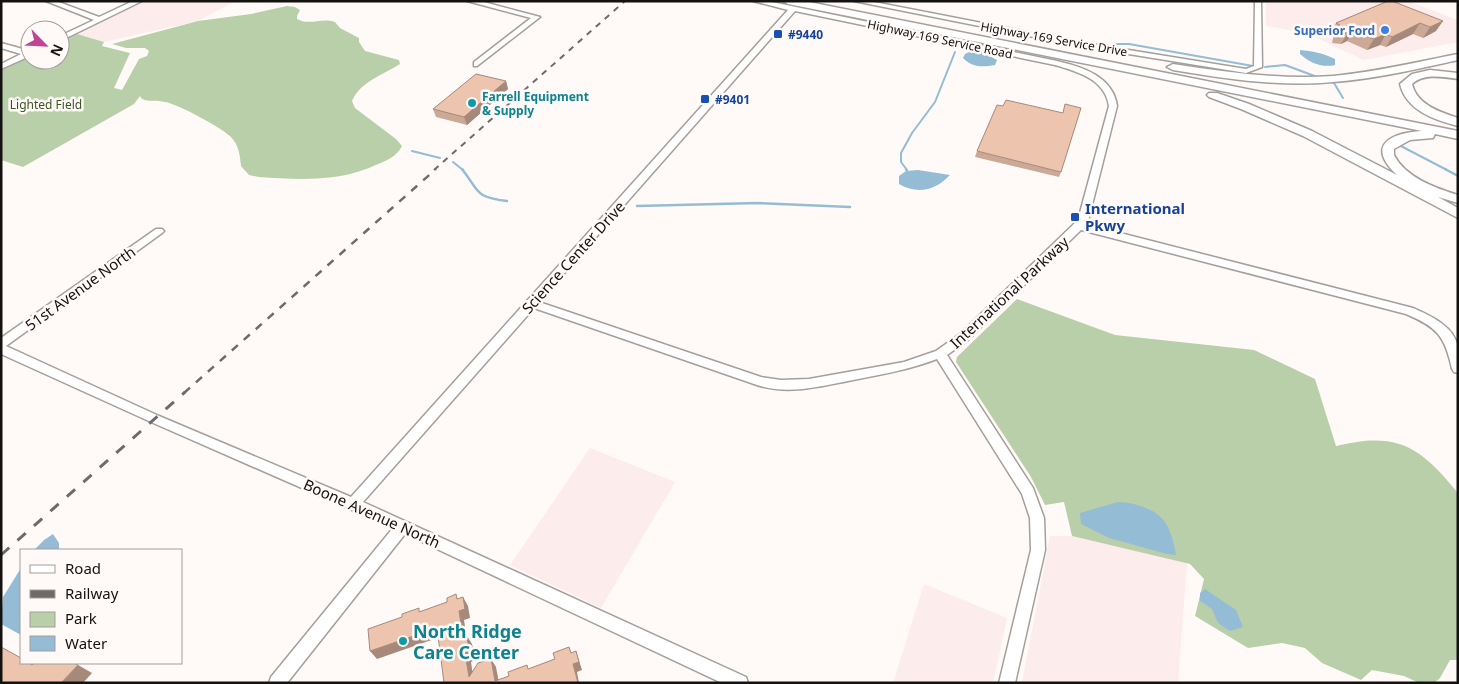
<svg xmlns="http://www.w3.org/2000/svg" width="1459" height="684" viewBox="0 0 1459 684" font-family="'Noto Sans',sans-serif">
<rect width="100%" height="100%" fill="#fffaf7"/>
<path fill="#fdecec" d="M145,1H236L198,21L104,42L77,34Z
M1266,1H1408L1458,20V42L1364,60L1306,33L1266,26Z
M590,448L675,482L601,608L510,565Z
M1050,536H1072L1187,563L1178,683H1022Z
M924,584L1007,618L993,683H893Z"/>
<path fill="#b9cfaa" d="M287,6L295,7L300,10L297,16V19C309,26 322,17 335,22L340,28L359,38V42L365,51L399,60L400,64C383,75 361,81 352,101L355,108L396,139L402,146C397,156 388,160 378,164C341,182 300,180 259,177L249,175L241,166C240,156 239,145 231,137C222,128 178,104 165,102C157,100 149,102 142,99L140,96L134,104L23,167L1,160V70L30,57V60H60V42L77,34L104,42L102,46L130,53L114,88L122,90L139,59L147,56L149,51L145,48H126L112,44L198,21L251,14Z
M1017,299L1115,335L1254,350L1315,379L1336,446C1397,431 1420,446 1458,493V660H1450L1440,678L1434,683H1419L1404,676L1372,670L1361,680L1322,663L1305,648L1282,643L1248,648L1195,616L1204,579L1190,564L1072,536L1064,502L1045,505L1031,477L956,362L957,357Z"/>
<path fill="#94bcd5" d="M1300,50C1312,51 1323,53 1335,59V65C1322,68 1310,63 1300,54Z
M971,51L982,52L997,60L995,65C982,67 973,68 963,58L965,54Z
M918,170L950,175C936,190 918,195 899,184V176L906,171Z
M1118,502C1132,502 1156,509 1164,521C1171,530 1174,544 1176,555L1167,554L1109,538L1081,524L1080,513Z
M53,534L59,543V550H34L44,540Z
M21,568V635L1,624L3,597Z
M1205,589L1236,610L1243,627L1230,631L1218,623L1212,609L1200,601V593Z"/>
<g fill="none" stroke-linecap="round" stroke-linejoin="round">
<path stroke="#94bcd5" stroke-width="2" d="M1116,44H1129L1253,66
M1265,67L1285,65L1320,78
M1329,81L1334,83L1343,98
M1397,144L1447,170
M412,151L440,158
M453,162L463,170
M907,170L901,162V153L912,133L935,102L955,52"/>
<path stroke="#94bcd5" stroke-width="2.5" d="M462,169C480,192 474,197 507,201
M906,169L907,171
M1445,169L1458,176
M637,206L758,203L850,207"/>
<g stroke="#a59f9c" stroke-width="3">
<path id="minor" d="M46,1H56L99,17L133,1H142L60,41V36L94,20Z
M467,1H480L540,17L477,66H474V62L531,18Z
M753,1H767L1057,61C1082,67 1113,76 1117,106L1088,221L1085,224L1413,308C1431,316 1456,327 1458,349C1458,357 1458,365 1458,373L1454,372L1452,369C1445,336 1437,327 1406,314L1081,230L968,340L947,355L1033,488L1044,518L1045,550L1015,683H999L1031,550L1030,518L1022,494L937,359C908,370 879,375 848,381C818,387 786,395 757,385L534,308L363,502L746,677L748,683H722L405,534L287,683H269L271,677L393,528L151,422L1,354V338L156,229H162L164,231L162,233L6,346L159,416L351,497L788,10ZM795,11L1055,65C1078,72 1105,79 1109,106L1078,220L960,334L936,351L904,362L809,379L781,380L761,377L539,302Z
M854,1H869L1079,42L1246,69L1254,66L1255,1H1261L1262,67L1246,73L1079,46Z
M1,43L30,51V56L1,69V64L21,54L1,48Z"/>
</g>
<g stroke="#a59f9c" stroke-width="3">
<path id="highway" d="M783,1H804L1458,131V139L1435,134L1433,138L1410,140L1394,149V155C1405,177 1435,188 1458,195V203L1438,197L1458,208V218L1303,136L1241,109L1209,97L1207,95L1209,93H1217L1249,104L1312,131L1397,175C1366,146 1389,133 1422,131L788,4Z
M1458,54V60C1417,69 1375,79 1333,82C1280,87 1226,79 1173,70L1167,67L1173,64C1226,72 1280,80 1333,76C1375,72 1417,62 1458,54Z
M1430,70L1458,73V79C1443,77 1424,73 1412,84C1417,105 1440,112 1458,118V126C1434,120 1406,110 1400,84L1412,74Z"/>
</g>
<use href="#minor" fill="#fff" fill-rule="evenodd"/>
<use href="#highway" fill="#fff" fill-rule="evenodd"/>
<path stroke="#6d6a69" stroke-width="2" stroke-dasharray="6 6" stroke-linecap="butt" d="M434,170L625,1"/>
<path stroke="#6d6a69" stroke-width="2.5" stroke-dasharray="8 8" stroke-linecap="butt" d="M184,393L436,169"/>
<path stroke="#6d6a69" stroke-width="3" stroke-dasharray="11 11" stroke-linecap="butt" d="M1,555L185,392"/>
</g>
<path fill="#cca996" d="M1388,1L1436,31L1423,38L1413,34L1386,47L1380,45L1367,50L1347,41L1341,44L1332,43L1334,35L1330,34L1336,23Z
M506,81L508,89L467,125L436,117L433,109Z
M977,151L1061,172L1059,177L975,157Z"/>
<path fill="#a6897a" d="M1443,21L1436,31L1423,38L1430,27Z
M1420,23L1413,34L1386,47L1392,37Z
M1354,31L1347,41L1341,44L1348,33Z
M1386,34L1380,45L1367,50L1374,39Z
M506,81L508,89L467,125L464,117Z
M463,597L468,606L470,618L464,620L468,646L463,637L459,611Z
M437,628L443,636L377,659L370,651Z
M467,636L472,644L475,660L471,662L474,683L469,677L465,653Z
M576,651L582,670L577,672L579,683H578L573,664Z
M491,659L496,667L499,683L495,681Z
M78,665L92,673L83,683H61Z"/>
<path fill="#edc4ae" stroke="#a6897a" d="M1388,1H1392L1443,21L1430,27L1420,23L1392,37L1386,34L1374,39L1354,31L1348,33H1338L1340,25L1336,23Z
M476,74L506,81L464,117L433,109Z
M1006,100L1063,113L1065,104L1081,108L1061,172L977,151L997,105L1003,106Z
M456,594L457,599L463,597L465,609L459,611L463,637L467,636L469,652L465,653L469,677L478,663L491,659L495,681L509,676L508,672L527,665L528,669L555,659L553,653L569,647L571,653L576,651L579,662L573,664L578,683H444L437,628L370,651L368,629L402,617V614L419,608V612L447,602V598Z
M1,647L21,658V663H29L32,665L34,663H74L78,665L61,683H1Z"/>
<circle fill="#3f7fe0" stroke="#fffaf7" stroke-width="2" cx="1385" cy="30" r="5"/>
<g fill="#1a4fb4" stroke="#fffaf7" stroke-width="2">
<rect x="773" y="29" width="10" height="10" rx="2.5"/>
<rect x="700" y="94" width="10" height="10" rx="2.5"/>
<rect x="1070" y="212" width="10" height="10" rx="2.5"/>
</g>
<g fill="#0f9aa8" stroke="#fffaf7" stroke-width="2">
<circle cx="472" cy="103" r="5"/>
<circle cx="403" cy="641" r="5"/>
</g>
<g text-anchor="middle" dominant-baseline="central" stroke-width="5" stroke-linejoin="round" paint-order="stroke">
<g font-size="12" font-weight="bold" fill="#366cbe" stroke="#fffaf7" text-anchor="end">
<text x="1375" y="30">Superior Ford</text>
</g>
<g font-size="12" font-weight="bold" fill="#164399" stroke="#fffaf7" text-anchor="start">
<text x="788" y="34">#9440</text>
<text x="715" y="99">#9401</text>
</g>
<g font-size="12" fill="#141211" stroke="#fffaf7">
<text transform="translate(940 39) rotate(12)">Highway 169 Service Road</text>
<text transform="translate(1054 39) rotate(10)">Highway 169 Service Drive</text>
</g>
<g font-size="12" font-weight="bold" fill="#0d838f" stroke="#fffaf7" text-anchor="start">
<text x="482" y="96">Farrell Equipment<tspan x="482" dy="14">&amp; Supply</tspan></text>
</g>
<g font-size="12" fill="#395622" stroke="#fffaf7">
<text x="46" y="104">Lighted Field</text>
</g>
<g font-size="15" font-weight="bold" fill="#164399" stroke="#fffaf7" text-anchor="start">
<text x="1085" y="208">International<tspan x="1085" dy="17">Pkwy</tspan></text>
</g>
<g font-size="15" fill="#141211" stroke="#fffaf7">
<text transform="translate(573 257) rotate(-48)">Science Center Drive</text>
<text transform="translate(80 288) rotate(-36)">51st Avenue North</text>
<text transform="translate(1009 292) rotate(-43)">International Parkway</text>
<text transform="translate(372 513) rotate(24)">Boone Avenue North</text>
</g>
<g font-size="18" font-weight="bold" fill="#0d838f" stroke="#fffaf7" text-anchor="start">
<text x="413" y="631">North Ridge<tspan x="413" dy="21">Care Center</tspan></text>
</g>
</g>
<rect width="1459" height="684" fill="none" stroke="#141211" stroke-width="5"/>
<rect x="20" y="549" width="162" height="115" fill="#fffaf7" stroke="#a19d9b"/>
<rect x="30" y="565" width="25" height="8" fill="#ffffff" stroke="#a19d9b"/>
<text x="65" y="574" font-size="15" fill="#141211">Road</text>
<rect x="30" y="590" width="25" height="8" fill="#6d6a69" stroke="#a19d9b"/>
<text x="65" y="599" font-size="15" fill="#141211">Railway</text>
<rect x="30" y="612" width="25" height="15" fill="#b9cfaa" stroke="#a19d9b"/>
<text x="65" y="624" font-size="15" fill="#141211">Park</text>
<rect x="30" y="636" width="25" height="15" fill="#94bcd5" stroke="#a19d9b"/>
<text x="65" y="649" font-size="15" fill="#141211">Water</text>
<g transform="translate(45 45) rotate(114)"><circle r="24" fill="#fffaf7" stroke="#a19d9b"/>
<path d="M0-4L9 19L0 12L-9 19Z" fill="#bf4496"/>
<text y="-8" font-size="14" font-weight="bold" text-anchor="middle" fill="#141211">N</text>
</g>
</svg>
